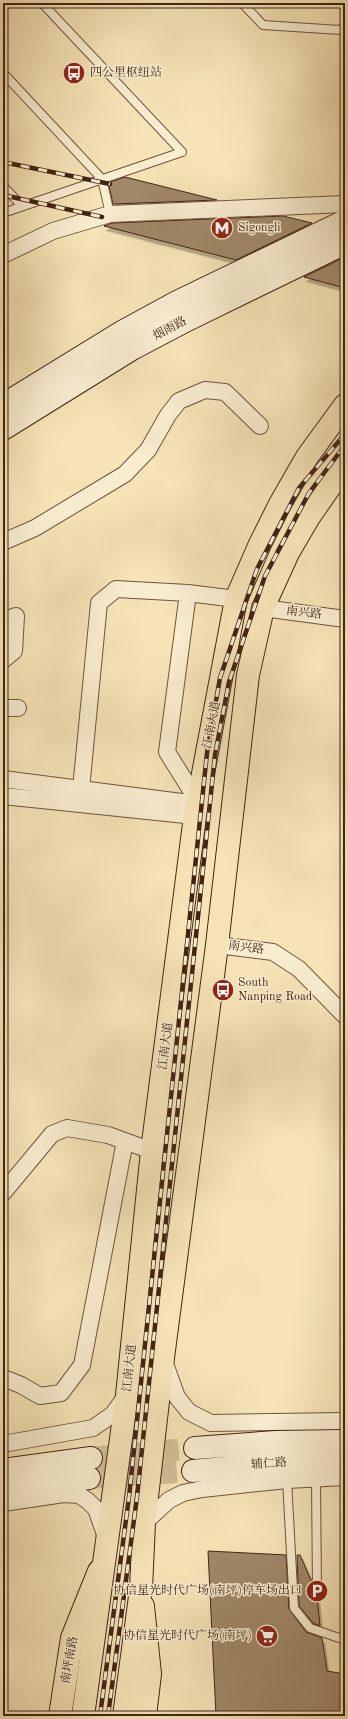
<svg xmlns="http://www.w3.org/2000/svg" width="348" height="1719" viewBox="0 0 348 1719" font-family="'Old Standard TT','Noto Serif SC',serif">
<defs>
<filter id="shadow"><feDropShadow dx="2.5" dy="4.5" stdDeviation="0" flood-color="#0004"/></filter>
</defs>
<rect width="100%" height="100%" fill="#f6e4b7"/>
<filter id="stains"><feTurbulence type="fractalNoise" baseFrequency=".005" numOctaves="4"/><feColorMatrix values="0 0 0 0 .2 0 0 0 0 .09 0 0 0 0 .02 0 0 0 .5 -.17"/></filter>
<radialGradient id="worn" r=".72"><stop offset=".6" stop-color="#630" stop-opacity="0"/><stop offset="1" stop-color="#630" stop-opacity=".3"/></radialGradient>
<path fill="#a08869" stroke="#422415" filter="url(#shadow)" d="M125,177L217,200L113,204L109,186L110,182Z
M283,216L312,223L236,260L104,226L112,223Z
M345,257V288L304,277Z
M208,1551L286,1555L289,1609L306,1632L322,1638L327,1671L345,1674V1716H216Z
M297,1555H300L311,1580L312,1591L317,1596L320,1626L313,1623L299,1606Z"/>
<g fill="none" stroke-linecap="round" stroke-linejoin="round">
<path stroke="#d2be97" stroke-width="22" stroke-dasharray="22 11" stroke-linecap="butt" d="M91,1458L195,1448
M89,1478L193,1471"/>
<g stroke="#6f543e" stroke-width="10">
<path id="service" d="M242,3L263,25L340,30L345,26
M3,73L102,179L110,214
M3,186L22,206
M3,213L182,152L42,3
M316,1479L317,1591
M287,1480L294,1608L310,1628L345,1640"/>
</g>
<g stroke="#6f543e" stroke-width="18">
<path id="minor" d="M3,255L53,231L110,214L345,204
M3,542L35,528L125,474L148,450L168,415L179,401L205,390L225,392L260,426
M188,593L167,752L197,800
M263,608L345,619
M3,621L16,616L14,651L3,660
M3,708H18
M3,779L197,804
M81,789L99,603L116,589L188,593L236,599
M3,796L195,816
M217,945L273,952L299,969L345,1016
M3,1193L52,1134L67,1128L108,1135L152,1151
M164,1361L177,1397L189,1412L211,1423L345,1421
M3,1378L21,1385L40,1396L61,1393L82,1365L125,1141
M3,1444L93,1428L113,1414L126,1396
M3,1503L64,1494L79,1495L88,1501L96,1509L106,1537
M144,1523L169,1500L183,1493L202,1489L287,1480L345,1477"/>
</g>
<g stroke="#422415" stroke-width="24">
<path id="secondary" d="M3,405L122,332L177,302L345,221
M3,429L132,349L187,320L345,243
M195,1448L276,1442L345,1441
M3,1470L91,1458
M193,1471L278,1463L345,1461
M3,1490L89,1478"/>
</g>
<g stroke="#422415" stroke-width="24">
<path id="primary" d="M143,1606L150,1674L145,1716
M60,1716L72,1638L99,1571"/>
</g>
<g stroke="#422415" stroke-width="24">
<path id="trunk" d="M83,1716L127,1395L152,1151L195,816L236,599L260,544L280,504L307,457L345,405
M124,1716L141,1589L144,1523L163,1358L217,945L248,675L263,608L288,553L309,517L345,465"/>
</g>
<use href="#service" stroke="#f9edd0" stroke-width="8"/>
<use href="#minor" stroke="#f9edd0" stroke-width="16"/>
<use href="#secondary" stroke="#f9edd0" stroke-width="22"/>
<use href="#primary" stroke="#f6e4b7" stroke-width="22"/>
<use href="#trunk" stroke="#f6e4b7" stroke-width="22"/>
<g stroke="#422415" stroke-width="4.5">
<path id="rail" d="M3,162L110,184
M3,195L102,217
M100,1716L129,1497L207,753L220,678L257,569L299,488L345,434
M108,1716L137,1497L215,755L229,682L265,576L309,493L345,445"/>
</g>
<use href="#rail" stroke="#f9edd0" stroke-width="3" stroke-dasharray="9" stroke-linecap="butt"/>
</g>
<defs>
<g id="bus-disc" transform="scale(1.15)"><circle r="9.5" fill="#8f2418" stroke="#f9edd0"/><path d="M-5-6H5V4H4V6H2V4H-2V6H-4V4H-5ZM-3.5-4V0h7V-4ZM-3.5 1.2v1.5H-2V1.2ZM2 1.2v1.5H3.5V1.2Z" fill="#fff"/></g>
<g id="metro-disc" transform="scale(1.15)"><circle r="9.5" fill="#8f2418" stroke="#f9edd0"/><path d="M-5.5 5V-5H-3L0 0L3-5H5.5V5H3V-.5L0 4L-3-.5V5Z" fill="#fff"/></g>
<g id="parking-disc" transform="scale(1.15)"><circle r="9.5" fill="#8f2418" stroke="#f9edd0"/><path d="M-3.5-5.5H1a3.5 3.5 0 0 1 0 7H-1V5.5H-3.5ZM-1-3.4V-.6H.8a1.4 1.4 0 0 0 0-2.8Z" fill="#fff"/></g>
<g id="supermarket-disc" transform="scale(1.15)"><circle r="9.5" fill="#8f2418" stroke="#f9edd0"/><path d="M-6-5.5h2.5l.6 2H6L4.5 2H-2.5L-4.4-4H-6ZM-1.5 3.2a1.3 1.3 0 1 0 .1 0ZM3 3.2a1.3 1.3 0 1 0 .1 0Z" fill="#fff"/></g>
</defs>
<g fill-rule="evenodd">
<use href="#bus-disc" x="74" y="73"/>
<use href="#metro-disc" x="222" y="228"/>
<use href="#bus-disc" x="223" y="990"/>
<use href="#parking-disc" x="317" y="1591"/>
<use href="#supermarket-disc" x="267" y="1636"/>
</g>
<g text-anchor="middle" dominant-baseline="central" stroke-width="3" stroke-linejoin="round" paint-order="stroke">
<g font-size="12" fill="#422415" stroke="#f9edd0" text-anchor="start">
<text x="90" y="73">四公里枢纽站</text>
<text x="238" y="228">Sigongli</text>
<text x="238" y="983">South<tspan x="238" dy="14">Nanping Road</tspan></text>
<text x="302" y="1591" text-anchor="end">协信星光时代广场(南坪)停车场出口</text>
<text x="252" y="1636" text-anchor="end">协信星光时代广场(南坪)</text>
</g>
<g font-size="12" fill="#422415" stroke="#f9edd0">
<text transform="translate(170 329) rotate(-28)">烟雨路</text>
<text transform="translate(304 613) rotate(7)">南兴路</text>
<text transform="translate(212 725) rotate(-79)">江南大道</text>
<text transform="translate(246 948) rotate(8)">南兴路</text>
<text transform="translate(166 1046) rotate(-83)">江南大道</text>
<text transform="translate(130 1368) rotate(-84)">江南大道</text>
<text transform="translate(269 1464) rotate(-4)">辅仁路</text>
<text transform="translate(70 1660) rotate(-80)">南坪南路</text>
</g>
</g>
<rect width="348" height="1719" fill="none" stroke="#f6e4b7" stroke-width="16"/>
<rect x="4" y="4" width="340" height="1711" fill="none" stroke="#422415" stroke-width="2"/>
<rect x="8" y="8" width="332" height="1703" fill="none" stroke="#422415"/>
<rect width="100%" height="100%" filter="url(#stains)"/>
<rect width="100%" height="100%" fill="url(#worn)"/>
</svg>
